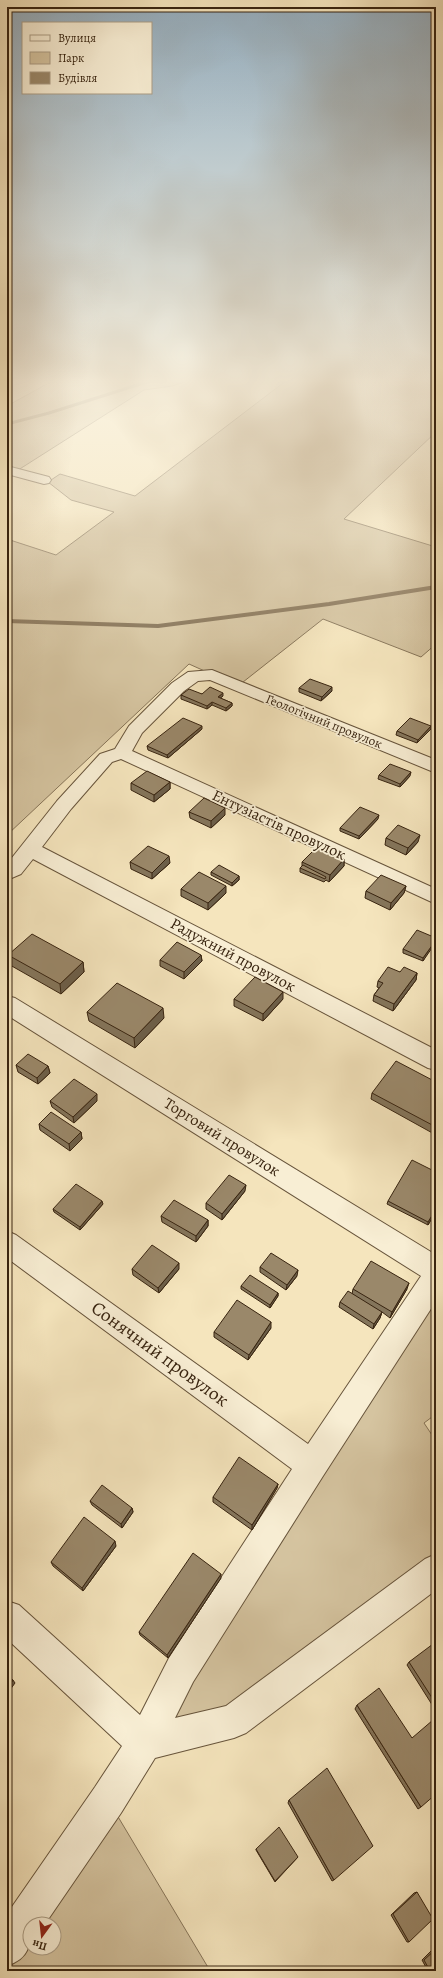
<svg xmlns="http://www.w3.org/2000/svg" width="443" height="1978" viewBox="0 0 443 1978" font-family="Alegreya,serif">
<rect width="100%" height="100%" fill="#f5e5bd"/>
<filter id="stains"><feTurbulence type="fractalNoise" baseFrequency=".005" numOctaves="4"/><feColorMatrix values="0 0 0 0 .2 0 0 0 0 .09 0 0 0 0 .02 0 0 0 .5 -.17"/></filter>
<radialGradient id="worn" r=".72"><stop offset=".6" stop-color="#630" stop-opacity="0"/><stop offset="1" stop-color="#630" stop-opacity=".3"/></radialGradient>
<path fill="#d5c4a0" stroke="#867458" fill-rule="evenodd" d="M54,380H192L172,386L144,390L15,472L7,470V406Z
M287,380H436V432L344,519L436,547V644L421,657L323,619L238,686L189,664L7,835V539L56,555L114,512L71,500L48,482L60,474L135,496Z
M436,1277V1414L424,1423L436,1441V1570L234,1721L144,1743Z
M108,1800L209,1969L207,1971H7V1947ZM30,1924H54V1948H30Z"/>
<g fill="none" stroke-linecap="round" stroke-linejoin="round">
<path stroke="#837054" stroke-width="3" d="M7,424L49,413L153,380"/>
<path stroke="#837054" stroke-width="4" d="M7,621L158,626L329,604L436,587"/>
<g stroke="#67543b" stroke-width="2">
<path id="minor" d="M7,466L49,477L51,480L49,483L44,484L7,474Z
M212,670L436,760V773L210,680L198,681L184,691L142,733L132,751L436,889V904L121,759L112,762L71,809L42,847L436,1050V1070L428,1068L33,859L21,874L7,880V864L57,801L100,754L115,749L129,726L172,683L188,672Z
M7,996L15,998L436,1255V1301L323,1476L193,1682L175,1718L226,1706L425,1559L436,1554V1590L246,1733L234,1738L155,1758L121,1813L45,1924H30C30,1947 30,1957 7,1966V1914L95,1787L122,1746L7,1639V1601L19,1605L140,1715L169,1658L292,1469L7,1258V1231L16,1235L308,1444L421,1276L7,1015Z"/>
</g>
<use href="#minor" fill="#f8eed4" fill-rule="evenodd"/>
</g>
<path fill="#84755b" stroke="#382410" d="M299,688L332,691L321,701L299,692Z
M202,694L223,696L220,698L232,703V706L226,711L212,705L207,709L181,699V695Z
M431,726V729L417,743L396,735L397,731Z
M202,729L168,758L148,750L147,746Z
M379,775L410,776L400,787L378,779Z
M170,782V789L154,802L131,790V783Z
M189,812L225,815L211,828L190,818Z
M378,819L359,839L340,831V828Z
M386,838L418,842L406,855L385,845Z
M344,859V866L329,882L326,880L324,882L300,872V868L302,867V862Z
M130,862L170,863L152,879L131,869Z
M211,872L239,876V880L232,886L211,875Z
M406,886L404,893L390,910L365,898L366,891Z
M181,889L226,893L208,910L181,896Z
M436,938L423,961L403,953V949Z
M8,955L83,962L84,972L61,994L10,965Z
M201,955L202,961L184,979L160,966V960Z
M400,972L417,973L416,980L393,1011L373,1001L374,995L379,988L377,987L378,981Z
M234,999H283L263,1021L234,1006Z
M87,1012L164,1018L135,1048L89,1021Z
M16,1065L48,1066L50,1073L38,1084L18,1072Z
M436,1082V1135L371,1099L372,1093Z
M50,1101H97L74,1123L52,1107Z
M39,1124L81,1132L82,1139L70,1151L40,1130Z
M245,1191L222,1220L206,1209V1203Z
M388,1201L436,1211L428,1225L387,1204Z
M103,1204L80,1230L54,1212L53,1209Z
M161,1216L208,1220V1226L196,1242L162,1222Z
M260,1267L297,1276L286,1290L260,1272Z
M132,1269H179L159,1293L133,1275Z
M241,1286L278,1293V1296L270,1308L241,1289Z
M353,1289H407L390,1318L382,1312L380,1318L373,1329L339,1307L340,1302L352,1294Z
M271,1328L248,1360L214,1337V1332Z
M278,1484L277,1488L252,1530L213,1502V1497Z
M90,1501L132,1508L133,1512L122,1528L92,1505Z
M116,1546L83,1591L53,1566L51,1562Z
M221,1578L168,1658L140,1635L139,1632Z
M436,1648V1711L407,1665L409,1662Z
M357,1705L421,1807L418,1809L355,1709Z
M289,1800L334,1880L332,1881L288,1803Z
M256,1849L298,1857L275,1882L256,1850Z
M417,1892L409,1942H407L391,1915L414,1893Z
M436,1946V1971H428L422,1960Z"/>
<path fill="#6c5f4a" stroke="#382410" d="M332,687V691L321,701L322,697Z
M223,693V696L218,700V697Z
M212,702V705L207,709V706Z
M232,703V706L226,711V708Z
M202,726V729L168,758L167,755Z
M431,726V729L417,743L418,740Z
M411,772L410,776L400,787V784Z
M170,782V789L154,802V795Z
M225,808V815L211,828V821Z
M379,815L378,819L359,839V836Z
M420,835L418,842L406,855L408,848Z
M169,856L170,863L152,879V873Z
M344,859V866L329,882L330,875Z
M239,876V880L232,886V883Z
M226,886V893L208,910V903Z
M406,886L404,893L390,910L391,903Z
M436,940V942L423,961V958Z
M201,955L202,961L184,979V972Z
M83,962L84,972L61,994L60,984Z
M417,973L416,980L393,1011L394,1004Z
M283,992V999L263,1021V1014Z
M163,1008L164,1018L135,1048L134,1038Z
M48,1066L50,1073L38,1084L37,1078Z
M97,1094V1101L74,1123L73,1117Z
M81,1132L82,1139L70,1151L69,1144Z
M246,1185L245,1191L222,1220V1214Z
M102,1201L103,1204L80,1230V1227Z
M436,1209V1211L428,1225V1222Z
M208,1220V1226L196,1242V1236Z
M179,1263V1269L159,1293L158,1288Z
M298,1270L297,1276L286,1290L287,1285Z
M409,1283L407,1289L390,1318L392,1312Z
M278,1293V1296L270,1308V1305Z
M382,1312L380,1318L373,1329L374,1324Z
M271,1322V1328L248,1360L249,1355Z
M278,1484L277,1488L252,1530V1525Z
M132,1508L133,1512L122,1528L121,1524Z
M115,1541L116,1546L83,1591L82,1588Z
M221,1574V1578L168,1658L167,1655Z
M13,1680L15,1683L7,1694V1688Z"/>
<path fill="#9a886a" stroke="#382410" d="M310,679L332,687L322,697L299,688Z
M210,687L223,693L218,697L232,703L226,708L212,702L207,706L181,695L189,689L202,694Z
M183,718L202,726L167,755L147,746Z
M410,718L431,726L418,740L397,731Z
M390,764L411,772L400,784L379,775Z
M147,771L170,782L154,795L131,783Z
M204,798L225,808L211,821L189,812Z
M360,807L379,815L359,836L340,828Z
M398,825L420,835L408,848L386,838Z
M148,846L169,856L152,873L130,862Z
M317,847L344,859L330,875L302,862Z
M219,865L239,876L232,883L211,872Z
M303,865L326,877L325,879L300,868Z
M199,872L226,886L208,903L181,889Z
M381,875L406,886L391,903L366,891Z
M417,930L436,938V940L423,958L403,949Z
M32,934L83,962L60,984L8,955Z
M177,942L201,955L184,972L160,960Z
M388,967L400,972L404,967L417,973L394,1004L374,995L383,983L378,981Z
M255,977L283,992L263,1014L234,999Z
M117,983L163,1008L134,1038L87,1012Z
M28,1054L48,1066L37,1078L16,1065Z
M396,1061L436,1082V1127L372,1093Z
M74,1079L97,1094L73,1117L50,1101Z
M51,1112L81,1132L69,1144L39,1124Z
M412,1160L436,1172V1209L428,1222L388,1201Z
M229,1175L246,1185L222,1214L206,1203Z
M76,1184L102,1201L80,1227L53,1209Z
M174,1200L208,1220L196,1236L161,1216Z
M152,1245L179,1263L158,1288L132,1269Z
M271,1253L298,1270L287,1285L260,1267Z
M371,1261L409,1283L392,1312L353,1289Z
M250,1275L278,1293L270,1305L241,1286Z
M348,1291L382,1312L374,1324L340,1302Z
M237,1300L271,1322L249,1355L214,1332Z
M239,1457L278,1484L252,1525L213,1497Z
M102,1485L132,1508L121,1524L90,1501Z
M84,1517L115,1541L82,1588L51,1562Z
M193,1553L221,1574L167,1655L139,1632Z
M433,1644L436,1648V1704L409,1662Z
M7,1675L13,1680L7,1688Z
M379,1688L412,1738L433,1720L436,1725V1794L421,1807L357,1705Z
M327,1768L373,1846L334,1880L289,1800Z
M279,1827L298,1857L275,1881L256,1849Z
M417,1892L433,1919L409,1942L393,1914Z
M436,1949V1971H430L424,1960Z"/>
<linearGradient id="sky" x2="0" y2="1"><stop stop-color="#93adbf"/><stop offset="0.58" stop-color="#faf3e1"/><stop offset="1" stop-color="#faf3e1" stop-opacity="0"/></linearGradient>
<rect width="443" height="657" fill="url(#sky)"/>
<g text-anchor="middle" dominant-baseline="central" stroke-width="3.5" stroke-linejoin="round" paint-order="stroke">
<g font-size="13" fill="#382410" stroke="#f8eed4">
<text transform="translate(324 721) rotate(22)">Геологічний провулок</text>
</g>
<g font-size="16" fill="#382410" stroke="#f8eed4">
<text transform="translate(279 825) rotate(25)">Ентузіастів провулок</text>
<text transform="translate(233 955) rotate(28)">Радужний провулок</text>
<text transform="translate(222 1137) rotate(32)">Торговий провулок</text>
</g>
<g font-size="19" fill="#382410" stroke="#f8eed4">
<text transform="translate(160 1354) rotate(36)">Сонячний провулок</text>
</g>
</g>
<rect width="443" height="1978" fill="none" stroke="#f5e5bd" stroke-width="24"/>
<rect x="8" y="8" width="427" height="1962" fill="none" stroke="#382410" stroke-width="2"/>
<rect x="12" y="12" width="419" height="1954" fill="none" stroke="#382410"/>
<rect x="22" y="22" width="130" height="72" fill="#f8eed4" stroke="#ab9d86"/>
<rect x="30" y="35" width="20" height="6" fill="#f8eed4" stroke="#ab9d86"/>
<text x="58" y="42" font-size="12" fill="#382410">Вулиця</text>
<rect x="30" y="52" width="20" height="12" fill="#d5c4a0" stroke="#ab9d86"/>
<text x="58" y="62" font-size="12" fill="#382410">Парк</text>
<rect x="30" y="72" width="20" height="12" fill="#9a886a" stroke="#ab9d86"/>
<text x="58" y="82" font-size="12" fill="#382410">Будівля</text>
<g transform="translate(42 1936) rotate(195)"><circle r="19" fill="#f8eed4" stroke="#ab9d86"/>
<path d="M0-3L7 15L0 10L-7 15Z" fill="#8f2418"/>
<text y="-6" font-size="11" font-weight="bold" text-anchor="middle" fill="#382410">Пн</text>
</g>
<rect width="100%" height="100%" filter="url(#stains)"/>
<rect width="100%" height="100%" fill="url(#worn)"/>
</svg>
